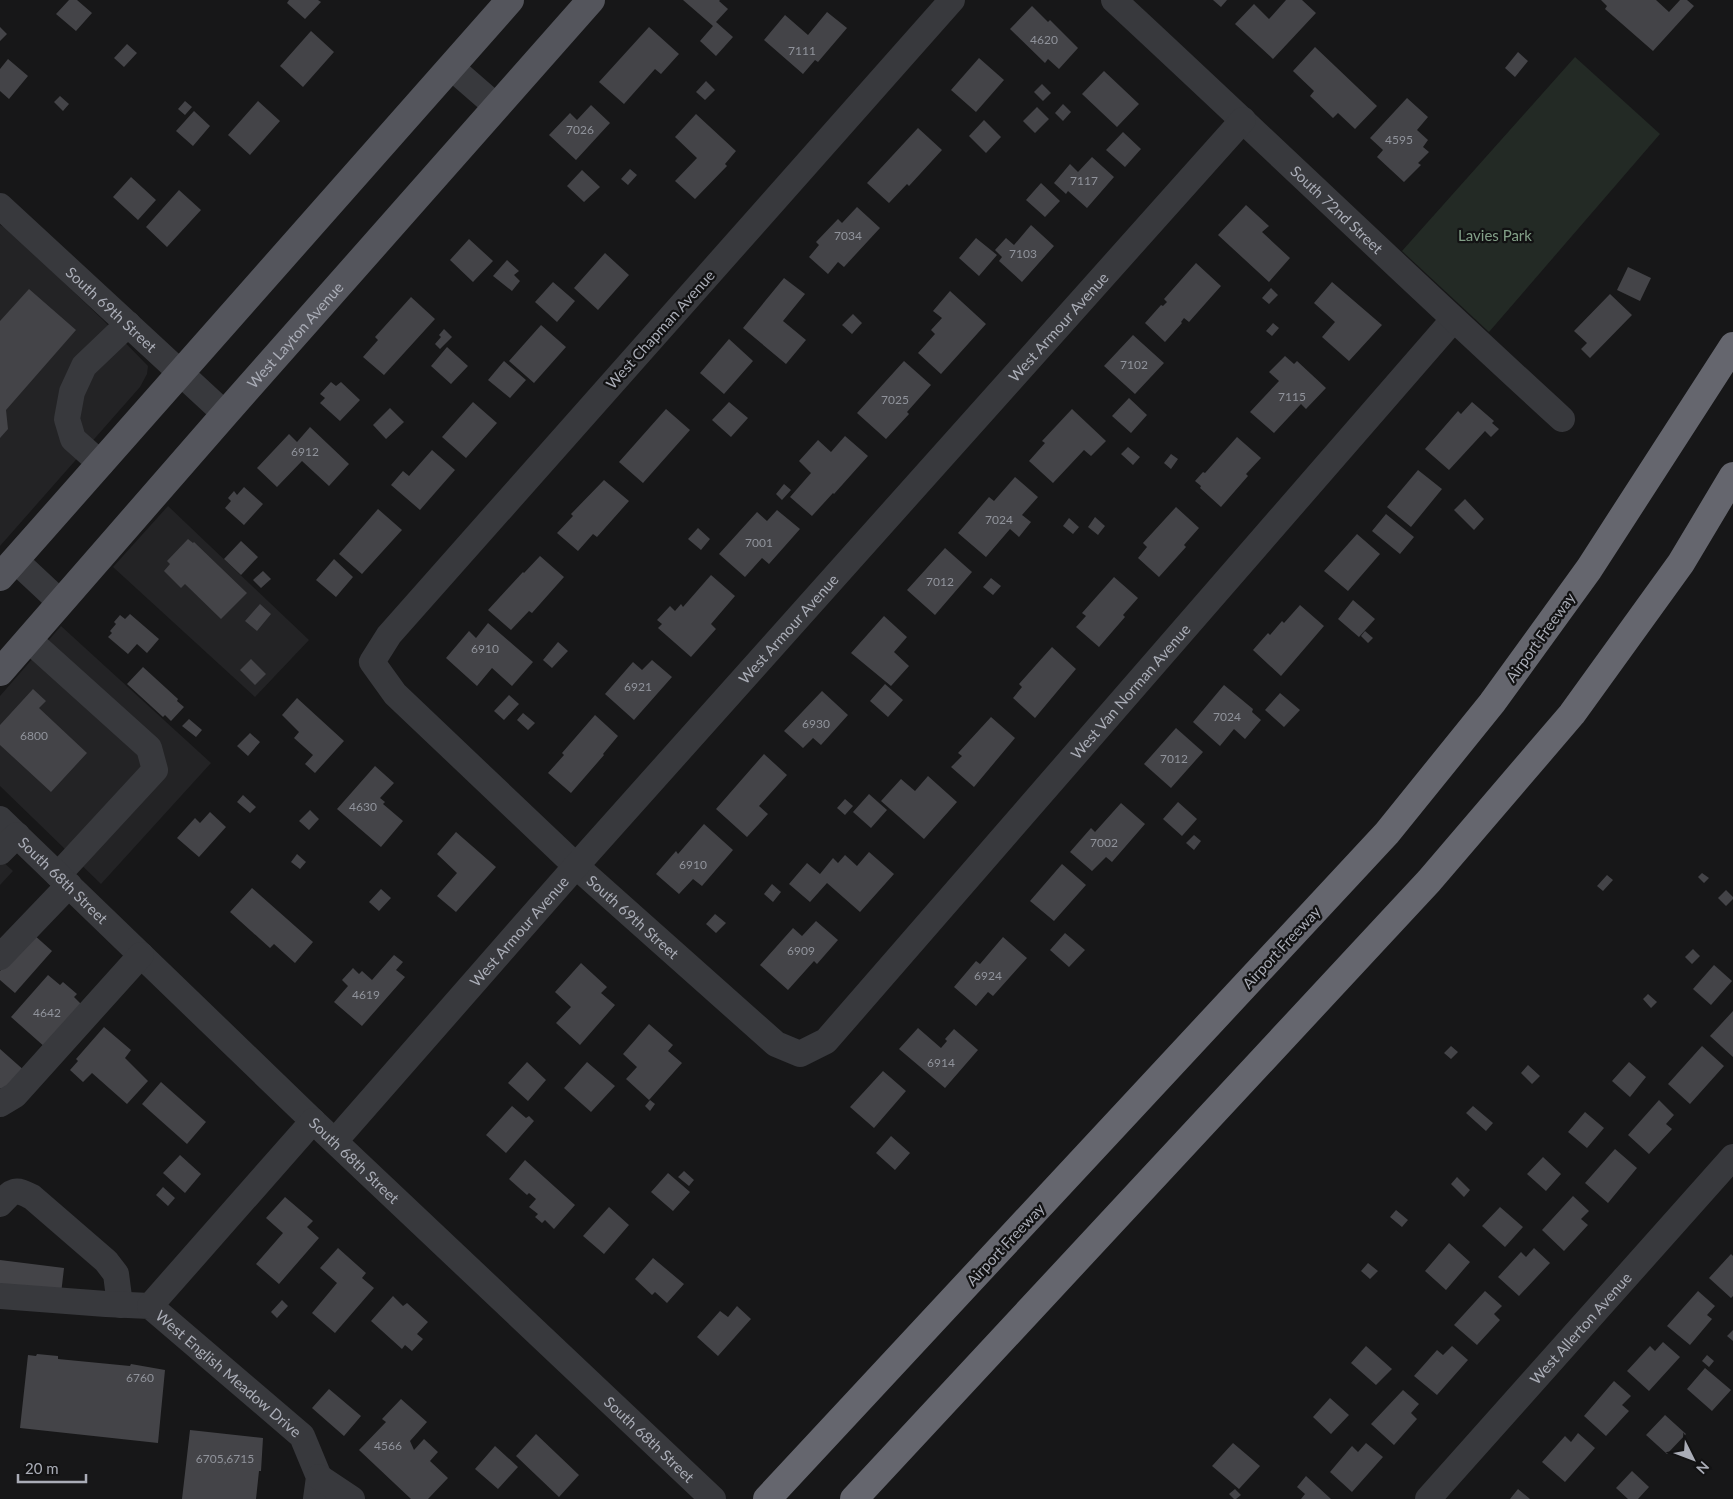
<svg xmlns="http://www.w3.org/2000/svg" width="1733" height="1499" viewBox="0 0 1733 1499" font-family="Lato,sans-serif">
<rect width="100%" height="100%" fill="#171718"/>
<path fill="#232325" d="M0,225L8,229L102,319L148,366L147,374L140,387L0,546Z
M168,506L309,640L255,697L113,567Z
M61,626L211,763L101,884L0,786V696Z
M0,859L13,871L0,885Z"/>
<path fill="#232a25" d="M1575,57L1660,134L1489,332L1402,251Z"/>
<path fill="#444448" d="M69,0H77L92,13L76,31L56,14Z
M289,0H318L321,2L305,19L287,3Z
M683,0H720L719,1L728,9L716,22L733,37L716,56L700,41L713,26Z
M1213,0H1227L1221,7Z
M1286,0H1302L1316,13L1273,59L1235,24L1254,4L1269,19Z
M1601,0H1656L1669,12L1680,0H1687L1694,6L1653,51L1605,9L1607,6Z
M1032,6L1048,22L1050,20L1078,48L1059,69L1048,59L1045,63L1010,29Z
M827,12L847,28L818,62L815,60L803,74L764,40L785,15L808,35Z
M0,27L7,34L0,41Z
M649,27L679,54L661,74L655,69L624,104L599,82Z
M311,31L334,52L303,87L280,66Z
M127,44L137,53L124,67L114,58Z
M1315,47L1377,106L1355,129L1338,113L1333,118L1310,96L1314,91L1293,71Z
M1518,52L1528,61L1515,77L1505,68Z
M979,58L1004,80L976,112L951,90Z
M8,59L28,76L9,99L0,91V69Z
M1104,71L1139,104L1117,127L1082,94Z
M706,81L715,90L705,100L696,92Z
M1042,84L1051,93L1043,101L1034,92Z
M60,96L69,104L63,111L54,102Z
M1407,98L1428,117L1417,130L1428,140L1423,147L1429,152L1418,163L1421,165L1404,182L1377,157L1383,150L1370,138Z
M185,101L192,107L185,115L178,109Z
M258,101L280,121L250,155L228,135Z
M1063,104L1071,112L1063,121L1055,113Z
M591,105L610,123L576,160L549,135L570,113L577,120Z
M1037,107L1049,119L1035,133L1023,121Z
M194,111L210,126L193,146L176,131Z
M696,114L736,151L725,164L727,166L695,199L675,181L697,158L675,137Z
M984,120L1001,137L986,153L969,136Z
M918,128L942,150L909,186L907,184L889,203L867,183Z
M1123,132L1141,149L1125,167L1106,150Z
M1092,157L1114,177L1087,208L1068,191L1066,194L1054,183L1070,164L1078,172Z
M630,169L637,175L628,185L621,179Z
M582,170L600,187L584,202L567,186Z
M131,177L156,200L138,220L113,197Z
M1041,183L1060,201L1045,217L1026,200Z
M179,190L201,210L167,247L146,227Z
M1246,205L1269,226L1262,232L1290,258L1269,282L1218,235Z
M857,207L880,228L844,267L838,262L828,274L809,257L819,245L816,242L838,219L842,223Z
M1031,225L1054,246L1022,282L999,261L1002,257L995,250L1006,238L1014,245Z
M976,238L997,255L979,276L959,258Z
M469,239L493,261L473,282L450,260Z
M605,253L629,275L598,310L574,288Z
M507,260L519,271L514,275L520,281L512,291L493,276Z
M1196,263L1221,286L1189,322L1184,318L1181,322L1182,323L1165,342L1145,323L1161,305L1163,306L1167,302L1164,299Z
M1628,267L1651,278L1640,301L1617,290Z
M784,278L805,294L783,321L806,340L786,364L743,328Z
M553,282L575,301L557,322L535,302Z
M1332,282L1382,325L1349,361L1322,337L1335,322L1314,303Z
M1271,288L1278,295L1269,304L1262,298Z
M29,289L76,330L6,410L8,429L0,438V321Z
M950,291L986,324L941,374L918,353L935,334L931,330L942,318L933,311Z
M1610,294L1632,315L1590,358L1581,349L1587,343L1574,331Z
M411,297L435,319L384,375L363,357L378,340L375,337Z
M853,314L862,323L852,334L842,325Z
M1273,323L1279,328L1272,336L1266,331Z
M541,325L566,347L534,383L509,361Z
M444,329L452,337L440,349L435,344L441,337L439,335Z
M1133,335L1164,363L1135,394L1104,366Z
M729,339L753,361L724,394L700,373Z
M447,347L468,366L451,384L431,366Z
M1285,356L1294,364L1297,361L1326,388L1306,409L1301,404L1274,433L1250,412L1279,381L1269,372Z
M504,361L526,380L510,398L488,380Z
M904,361L931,385L907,412L909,414L886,439L857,413Z
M331,382L336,386L341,382L360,400L340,421L320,403L325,398L320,394Z
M1129,398L1147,415L1131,433L1112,416Z
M473,402L497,423L466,458L442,437Z
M729,402L748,418L731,437L712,420Z
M1472,402L1494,421L1492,423L1499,429L1491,437L1485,431L1449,470L1425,449L1458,411L1461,414Z
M390,408L404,422L386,439L373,425Z
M666,409L690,430L643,483L619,462Z
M1072,409L1106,441L1091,456L1084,450L1053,483L1029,461L1045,443L1042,441Z
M310,427L349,464L329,486L302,461L277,487L257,468L289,434L297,442Z
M845,436L868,456L834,494L833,493L812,516L790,497L811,473L799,461L818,440L831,452Z
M1237,437L1261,458L1246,474L1248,476L1221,507L1200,488L1201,486L1195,481L1203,472L1205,473Z
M1128,447L1140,457L1133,465L1121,454Z
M432,450L455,470L420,510L391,485L403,471L409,476Z
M1171,454L1178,459L1171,469L1164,463Z
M1418,470L1442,489L1411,527L1387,507Z
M1015,477L1038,497L1022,515L1031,522L1019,537L1010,529L986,557L958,533L989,497L994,501Z
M604,480L629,501L597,537L593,534L578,551L557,533L573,516L571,514Z
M784,484L791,490L782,500L776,494Z
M244,487L263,504L244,525L225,508L231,501L228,498L234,491L237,495Z
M1465,499L1484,519L1474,530L1454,510Z
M1176,507L1199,528L1184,545L1186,547L1159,577L1138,558L1147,547L1143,543Z
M378,509L402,530L362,574L339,554Z
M777,510L800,529L769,564L762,558L745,577L719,554L757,512L767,521Z
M1386,514L1414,537L1400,554L1372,531Z
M1095,517L1105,526L1098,535L1088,527Z
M1069,518L1079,527L1073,534L1063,526Z
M698,528L710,539L701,550L688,539Z
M1357,534L1380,554L1348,591L1324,571Z
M188,539L193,543L194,542L247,593L221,619L185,584L181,588L164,571L170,564L167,561Z
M241,541L258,557L241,575L224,559Z
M945,548L972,572L935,615L907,590Z
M540,556L564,577L532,613L529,611L511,630L488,610L523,572L524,573Z
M334,559L353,577L336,597L316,580Z
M263,571L271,579L261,588L253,580Z
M711,575L735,596L711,624L716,629L691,657L658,628L662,624L657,620L670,606L675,611L681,604L683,607Z
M1114,577L1138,598L1123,615L1125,617L1099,647L1076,627L1086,616L1082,613Z
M991,578L1001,586L993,595L983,587Z
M1353,600L1375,619L1359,637L1338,619Z
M260,604L271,614L257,631L245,621Z
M1300,605L1324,626L1281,676L1253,650L1268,633L1270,635L1282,621L1284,623Z
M130,614L159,639L147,653L137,644L128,654L108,637L112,633L110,631L116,624L114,622L120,615L125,619Z
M884,616L907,637L894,652L909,666L891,686L851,653Z
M488,623L533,662L512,686L492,668L477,686L446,658L469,631L476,638Z
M1365,631L1373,638L1368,643L1361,636Z
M558,642L568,651L552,668L543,660Z
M1052,647L1076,669L1035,718L1013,698L1022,687L1019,684Z
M251,659L266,674L255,685L240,670Z
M652,660L672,677L634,720L605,694L633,662L642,670Z
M143,667L178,699L177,701L184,707L171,721L165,715L163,717L127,684Z
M885,684L903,700L888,717L870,701Z
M1224,685L1253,709L1252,712L1261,720L1245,739L1234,729L1220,746L1193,722Z
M33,689L46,701L39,708L87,753L51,792L0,745V725Z
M822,691L848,715L821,745L813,738L803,748L784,731Z
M1280,693L1300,710L1284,727L1265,710Z
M509,695L519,704L504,720L494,711Z
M297,698L344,741L315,773L305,764L313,755L294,738L299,732L282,715Z
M523,713L535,723L528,730L517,720Z
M595,715L618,736L603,754L604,755L571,793L548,773L564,755L562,753Z
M991,717L1015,738L974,787L951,767L962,756L958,753Z
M189,719L202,730L196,737L182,726Z
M1176,728L1203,752L1171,788L1144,764Z
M250,733L260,742L248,756L237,746Z
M764,754L787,775L759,806L768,814L747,837L716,809Z
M375,766L394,783L380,798L385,802L383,804L403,821L381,847L337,809Z
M928,776L957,802L924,839L881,801L901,779L915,791Z
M869,794L887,810L871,828L853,812Z
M243,795L256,807L250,813L237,802Z
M845,799L853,806L845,815L837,808Z
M1178,802L1197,819L1182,836L1163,819Z
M1121,803L1145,824L1112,862L1106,857L1092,871L1070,852L1091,828L1095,832Z
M310,810L319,819L309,830L299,821Z
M210,812L226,827L199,857L177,838L195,818L200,823Z
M704,824L733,850L702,886L693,879L679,894L656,874L676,851L678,854Z
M456,832L496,867L456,912L437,896L457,873L437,854Z
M1194,835L1201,841L1194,850L1186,843Z
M869,852L894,874L860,912L827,883L810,902L789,884L807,863L820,874L833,858L838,863L845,855L857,866Z
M297,854L306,862L300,869L291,862Z
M1062,864L1086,885L1054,921L1030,901Z
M1702,873L1709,878L1704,883L1698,877Z
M1607,875L1613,880L1603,891L1597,886Z
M772,884L781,892L773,902L764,894Z
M252,888L313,942L295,963L274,944L270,948L230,912Z
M381,889L391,898L379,911L369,902Z
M1726,890L1733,897V899L1726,906L1718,898Z
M715,914L726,923L716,933L706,924Z
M816,921L838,940L817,964L814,961L788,990L760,965L793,928L802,936Z
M1065,933L1085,950L1069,967L1050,950Z
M33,934L52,951L15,993L0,980V971Z
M1003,937L1027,958L993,996L988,992L976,1006L954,987L976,961L980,964Z
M1693,949L1700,956L1692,964L1685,957Z
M394,955L403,962L396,970L405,977L362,1026L334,1002L348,986L342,980L353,968L359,974L362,971L372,980Z
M581,963L607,987L601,993L615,1005L580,1045L556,1023L571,1007L555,992Z
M1714,965L1732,981L1711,1005L1693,989Z
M48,975L60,985L63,982L77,994L74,997L83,1006L46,1048L11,1017Z
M1648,994L1657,1002L1651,1008L1643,999Z
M1733,1011V1057L1710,1036Z
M649,1024L673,1045L668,1051L682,1063L649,1100L626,1079L637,1067L623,1054Z
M104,1027L131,1050L125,1058L148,1081L127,1104L92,1073L83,1082L70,1070L78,1061L76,1059Z
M918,1028L941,1048L947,1041L945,1039L954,1029L978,1050L945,1088L899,1049Z
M1451,1046L1458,1052L1451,1059L1444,1053Z
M1702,1046L1724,1066L1690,1104L1668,1084Z
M0,1049L26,1072L6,1094L0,1088Z
M527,1062L546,1080L528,1101L508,1083Z
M587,1062L615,1086L591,1112L564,1088Z
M1629,1062L1646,1077L1630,1097L1612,1081Z
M1528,1065L1540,1076L1532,1084L1521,1073Z
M883,1071L906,1091L874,1128L850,1107Z
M161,1082L206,1122L187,1144L142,1104Z
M650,1100L655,1104L650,1111L645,1106Z
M1659,1100L1674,1115L1666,1124L1672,1129L1649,1154L1628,1135Z
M512,1106L526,1118L529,1116L534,1121L506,1153L486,1135Z
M1473,1106L1493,1123L1486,1131L1466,1113Z
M1585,1112L1604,1128L1587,1148L1568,1132Z
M891,1136L910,1153L895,1170L876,1153Z
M1615,1149L1637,1168L1608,1203L1585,1183Z
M180,1155L201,1174L185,1193L163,1173Z
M1543,1157L1561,1174L1546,1191L1527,1174Z
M525,1160L575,1205L554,1229L545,1220L542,1223L535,1217L538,1214L529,1207L536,1199L529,1193L527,1195L509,1179Z
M684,1171L694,1180L689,1186L678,1177Z
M668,1173L690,1192L673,1211L651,1192Z
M1457,1177L1470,1190L1464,1197L1451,1184Z
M163,1187L175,1198L168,1206L156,1195Z
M1573,1196L1589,1211L1581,1219L1588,1225L1564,1251L1542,1230Z
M285,1197L313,1221L307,1227L319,1238L279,1284L256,1264L283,1233L266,1218Z
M609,1207L629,1225L604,1254L583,1236Z
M1500,1207L1523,1227L1505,1247L1482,1226Z
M1396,1210L1408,1220L1402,1227L1390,1217Z
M1449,1243L1470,1262L1446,1290L1425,1271Z
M338,1248L366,1273L362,1278L374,1288L335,1333L312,1313L337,1283L320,1268Z
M1534,1248L1550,1263L1519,1296L1498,1277L1521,1252L1526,1257Z
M1731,1254L1733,1256V1296L1731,1298L1709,1278Z
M653,1258L684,1284L667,1303L655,1292L652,1295L635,1279Z
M0,1260L64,1268L61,1294L0,1286Z
M1368,1263L1378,1271L1370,1279L1361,1271Z
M1485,1291L1502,1306L1494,1314L1500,1320L1477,1345L1454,1325Z
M1698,1291L1715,1306L1707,1315L1712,1319L1690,1345L1667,1326Z
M393,1296L403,1306L407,1303L428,1322L417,1334L423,1339L412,1351L405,1345L402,1349L371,1321Z
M282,1300L288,1306L277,1318L271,1312Z
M737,1306L751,1319L718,1356L697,1337L720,1311L728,1317Z
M1733,1330V1341L1727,1336Z
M1663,1342L1680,1357L1649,1391L1627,1371L1650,1346L1655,1351Z
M1366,1346L1392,1369L1376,1385L1351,1363Z
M1452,1346L1468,1360L1437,1395L1414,1376L1437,1350L1443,1355Z
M37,1354L58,1356V1359L130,1366L131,1364L165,1370L158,1443L20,1428L28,1355L36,1356Z
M1707,1355L1714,1361L1709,1367L1702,1361Z
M1705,1368L1731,1390L1712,1411L1687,1389Z
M1614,1381L1631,1396L1622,1405L1629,1411L1606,1436L1584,1416Z
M329,1389L361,1416L344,1436L312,1408Z
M1403,1390L1419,1404L1411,1413L1417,1419L1394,1445L1371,1424Z
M1330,1398L1349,1415L1331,1434L1313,1417Z
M401,1399L427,1422L410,1441L414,1450L424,1439L438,1452L430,1461L448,1478L428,1499H411L359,1450L386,1422L382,1419Z
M1665,1415L1686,1434L1667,1454L1646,1435Z
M190,1430L263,1438L261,1471H259L256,1499H182Z
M1578,1433L1595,1448L1565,1482L1542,1462L1565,1436L1571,1442Z
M536,1434L579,1475L559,1497L516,1456Z
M1233,1443L1260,1466L1239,1489L1212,1466Z
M1366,1443L1383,1457L1352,1492L1330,1472L1352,1446L1358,1452Z
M495,1446L518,1467L498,1489L475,1469Z
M1632,1471L1649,1487L1638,1499H1628L1616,1488Z
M1306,1476L1331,1499H1301L1305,1494L1297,1487Z
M1235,1489L1241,1495L1236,1499H1234L1229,1494Z
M1518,1489L1530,1499H1510Z"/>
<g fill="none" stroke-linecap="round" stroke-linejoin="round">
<g stroke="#38393d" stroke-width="26">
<path id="s1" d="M952,0L389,635L372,662L395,694L576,866L776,1044L800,1054L826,1041L1453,320"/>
<path id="s2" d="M1114,0C1264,139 1411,281 1562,419"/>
<path d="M451,67L497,107"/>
<path id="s3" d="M0,206L225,414"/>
<path d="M101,464L73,439L67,419L72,392L84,366L128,324"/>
<path d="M15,560L60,602"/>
<path d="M28,639L149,748L155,770L58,875"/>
<path id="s4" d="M0,819L313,1121L713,1499"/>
<path d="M0,852L17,835"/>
<path d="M0,957L69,885"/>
<path d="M0,1104L15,1095L141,955"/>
<path id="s5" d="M335,1141L576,866L1243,120"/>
<path d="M0,1204C13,1190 15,1188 32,1197L106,1261L116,1274L120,1305"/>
<path id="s6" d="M0,1296L106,1304L150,1306L302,1436L319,1477L316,1499"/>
<path d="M150,1306L313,1121"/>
<path d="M319,1477L352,1499"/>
<path id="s7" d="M1428,1499L1733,1157"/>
</g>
<g stroke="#54555c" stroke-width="28">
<path d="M0,577L510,0"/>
<path id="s8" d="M0,672L225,414L591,0"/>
</g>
<path stroke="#65666e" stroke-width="28" d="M767,1499L1387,833L1492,703L1589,569L1733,346
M854,1499L1429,881L1572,714L1681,563L1733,476"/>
</g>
<g text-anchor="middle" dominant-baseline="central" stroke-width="4.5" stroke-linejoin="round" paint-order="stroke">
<g font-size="12" fill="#90939b">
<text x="1044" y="39">4620</text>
<text x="802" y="50">7111</text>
<text x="580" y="129">7026</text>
<text x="1399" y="139">4595</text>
<text x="1084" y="180">7117</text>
<text x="848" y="235">7034</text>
<text x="1023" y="253">7103</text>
<text x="1134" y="364">7102</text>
<text x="1292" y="396">7115</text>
<text x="895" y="399">7025</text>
<text x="305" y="451">6912</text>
<text x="999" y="519">7024</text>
<text x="759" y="542">7001</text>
<text x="940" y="581">7012</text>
<text x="485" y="648">6910</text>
<text x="638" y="686">6921</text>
<text x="1227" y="716">7024</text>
<text x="816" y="723">6930</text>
<text x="34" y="735">6800</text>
<text x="1174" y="758">7012</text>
<text x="363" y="806">4630</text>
<text x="1104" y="842">7002</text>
<text x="693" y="864">6910</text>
<text x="801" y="950">6909</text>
<text x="988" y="975">6924</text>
<text x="366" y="994">4619</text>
<text x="47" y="1012">4642</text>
<text x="941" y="1062">6914</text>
<text x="140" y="1377">6760</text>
<text x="388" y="1445">4566</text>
<text x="225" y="1458">6705,6715</text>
</g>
<g font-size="15" fill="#aaadb7" stroke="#121213">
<text stroke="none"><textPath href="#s2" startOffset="306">South 72nd Street</textPath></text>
<text stroke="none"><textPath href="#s3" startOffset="152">South 69th Street</textPath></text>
<text stroke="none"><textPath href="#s5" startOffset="1089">West Armour Avenue</textPath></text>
<text transform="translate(660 329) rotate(-48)">West Chapman Avenue</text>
<text stroke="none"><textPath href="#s8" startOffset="448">West Layton Avenue</textPath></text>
<text stroke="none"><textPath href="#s5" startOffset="684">West Armour Avenue</textPath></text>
<text transform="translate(1540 637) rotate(-54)">Airport Freeway</text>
<text stroke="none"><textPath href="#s1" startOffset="1956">West Van Norman Avenue</textPath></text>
<text stroke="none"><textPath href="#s4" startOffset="88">South 68th Street</textPath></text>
<text stroke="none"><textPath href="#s1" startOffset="1246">South 69th Street</textPath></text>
<text stroke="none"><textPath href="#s5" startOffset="279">West Armour Avenue</textPath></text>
<text transform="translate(1281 947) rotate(-47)">Airport Freeway</text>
<text stroke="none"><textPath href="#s4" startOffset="492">South 68th Street</textPath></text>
<text transform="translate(1005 1244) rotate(-47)">Airport Freeway</text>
<text stroke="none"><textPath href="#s7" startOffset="229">West Allerton Avenue</textPath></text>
<text stroke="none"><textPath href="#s6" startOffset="254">West English Meadow Drive</textPath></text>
<text stroke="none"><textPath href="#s4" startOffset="898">South 68th Street</textPath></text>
</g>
<g font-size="15" fill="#83a088" stroke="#121213">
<text x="1495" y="235">Lavies Park</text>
</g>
</g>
<g transform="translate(1693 1459) rotate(132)" stroke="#121213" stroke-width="4" paint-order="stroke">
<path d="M0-4L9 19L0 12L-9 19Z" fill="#aaadb7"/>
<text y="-8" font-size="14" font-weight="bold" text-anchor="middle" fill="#aaadb7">N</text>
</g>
<path d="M18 1474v8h68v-8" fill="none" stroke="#aaadb7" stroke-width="2.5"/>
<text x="25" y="1474" font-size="15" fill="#aaadb7" stroke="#121213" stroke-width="4" paint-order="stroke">20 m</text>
</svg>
